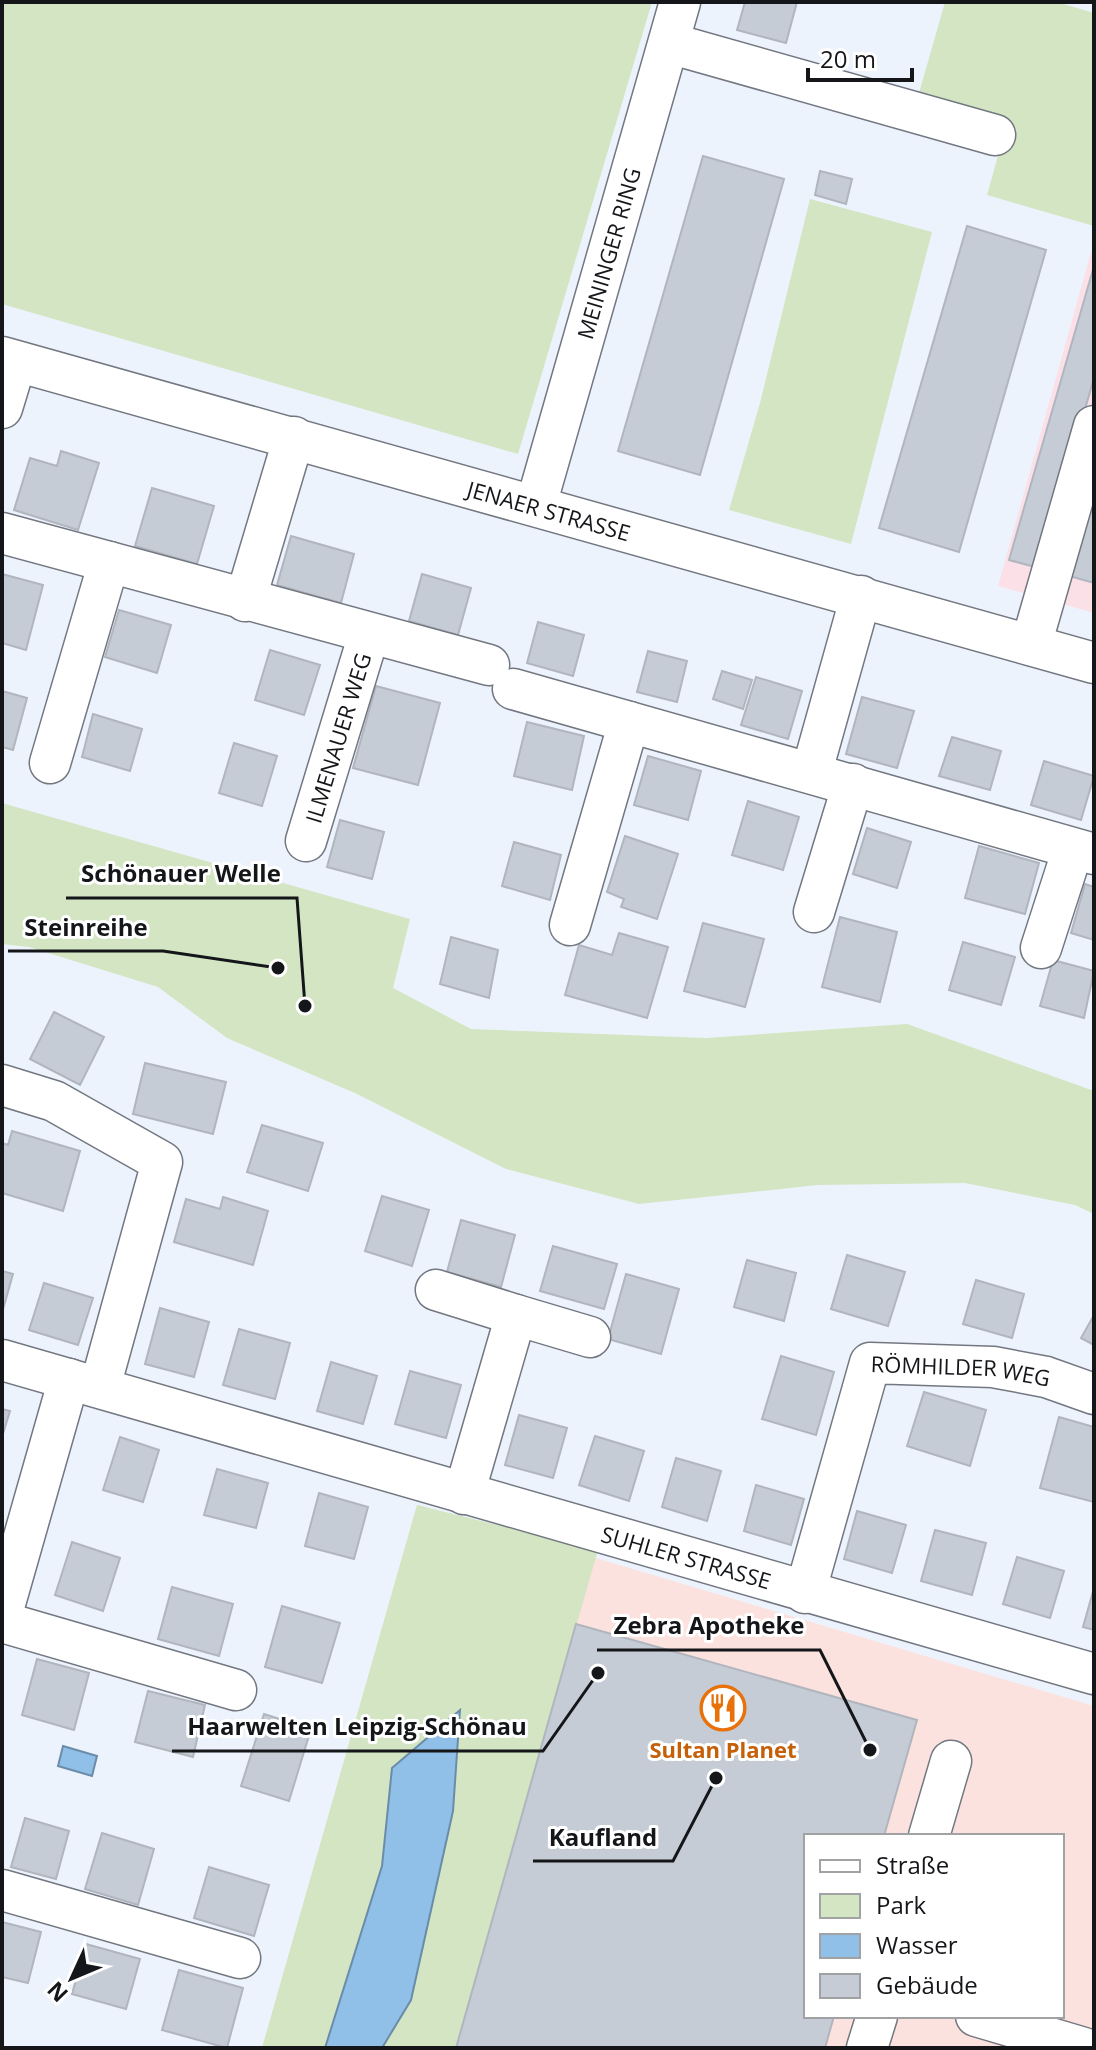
<svg xmlns="http://www.w3.org/2000/svg" width="1096" height="2050" viewBox="0 0 1096 2050" font-family="'Open Sans',sans-serif">
<rect width="100%" height="100%" fill="#edf3fd"/>
<path fill="#fce2de" fill-rule="evenodd" d="M417,1505L1094,1706V2048H262ZM806,1836H1062V2016H806Z"/>
<path fill="#fbe1e7" d="M1091,252L1094,253V613L998,586Z"/>
<path fill="#d3e5c2" d="M2,2H652L518,454L2,304Z
M945,2H1057L1094,13V226L987,195L1008,120L919,93Z
M810,199L932,232L851,544L729,510L760,403Z
M2,803L410,919L393,988L471,1029L706,1038L907,1024L1094,1091V1214L1075,1205L965,1183L818,1185L639,1204L506,1169L357,1094L227,1038L158,987L29,947L2,944Z
M417,1505L598,1550L456,2048H262Z"/>
<path fill="#90bfe7" stroke="#6b8ca9" stroke-width="2" d="M460,1710L453,1811L411,2000L382,2048H325L382,1866L392,1768Z
M63,1746L97,1756L92,1776L58,1766Z"/>
<path fill="#c6ccd5" stroke="#b0b5be" stroke-width="2" d="M745,2H797L786,43L737,30Z
M703,156L784,179L700,475L618,451Z
M820,171L852,179L846,204L815,195Z
M967,226L1046,250L959,552L879,528Z
M1094,266V378L1039,568L1009,560Z
M61,451L99,463L78,530L14,510L30,458L57,466Z
M1094,477V583L1066,575Z
M152,488L214,506L197,564L135,546Z
M291,536L354,554L341,603L277,585Z
M2,574L43,585L26,650L2,643Z
M422,574L471,588L458,635L409,621Z
M119,610L171,625L157,673L105,657Z
M538,622L584,635L573,676L527,663Z
M270,650L320,665L304,715L255,700Z
M648,651L687,661L677,702L637,692Z
M722,671L752,680L743,709L713,699Z
M756,677L802,691L788,739L741,725Z
M376,686L440,703L418,785L353,768Z
M2,691L27,698L13,750L2,747Z
M862,697L914,711L897,768L846,754Z
M93,714L142,729L130,771L82,757Z
M527,722L584,736L572,790L514,776Z
M952,737L1001,751L990,790L939,776Z
M234,743L277,756L262,806L219,793Z
M648,756L701,771L688,820L634,805Z
M1044,761L1094,776L1081,820L1031,805Z
M748,801L799,817L783,870L732,855Z
M340,820L384,832L372,879L327,867Z
M867,828L911,842L897,888L853,874Z
M625,836L678,854L657,919L621,907L624,899L607,892Z
M514,842L561,855L550,900L502,886Z
M979,846L1039,863L1025,914L965,898Z
M1085,884L1094,887V940L1071,933Z
M840,917L897,932L880,1002L822,987Z
M703,923L764,939L745,1007L684,991Z
M619,933L668,947L647,1018L565,995L579,945L612,955Z
M451,937L498,950L489,998L440,984Z
M963,942L1015,957L1001,1005L949,990Z
M1053,960L1094,971L1084,1018L1040,1006Z
M54,1012L104,1037L80,1085L30,1059Z
M145,1063L226,1082L213,1134L133,1114Z
M262,1125L323,1143L308,1191L247,1172Z
M12,1131L80,1151L63,1211L2,1193V1143L8,1145Z
M382,1196L429,1210L412,1266L365,1251Z
M223,1197L268,1211L253,1265L174,1242L186,1199L220,1209Z
M461,1220L515,1235L501,1287L447,1272Z
M553,1246L617,1264L604,1309L540,1291Z
M847,1255L905,1272L888,1326L831,1309Z
M747,1260L796,1273L784,1321L734,1307Z
M2,1271L13,1274L2,1313Z
M626,1274L679,1289L661,1354L608,1339Z
M976,1280L1024,1294L1012,1338L963,1324Z
M44,1283L93,1298L78,1345L29,1330Z
M160,1308L209,1322L194,1377L145,1364Z
M1094,1315V1345L1081,1338Z
M239,1329L290,1343L275,1399L223,1385Z
M781,1356L834,1372L816,1435L762,1419Z
M331,1362L377,1376L363,1424L317,1411Z
M410,1371L461,1385L446,1438L395,1424Z
M924,1392L986,1410L970,1466L907,1446Z
M2,1409L10,1411L2,1437Z
M519,1415L567,1428L553,1478L505,1465Z
M1059,1417L1094,1427V1502L1040,1488Z
M595,1436L644,1451L629,1501L579,1485Z
M120,1437L159,1450L143,1502L103,1490Z
M676,1458L721,1471L707,1521L662,1507Z
M217,1469L268,1483L256,1528L204,1515Z
M756,1485L804,1499L791,1545L744,1531Z
M319,1493L368,1507L354,1559L305,1546Z
M857,1511L906,1525L892,1573L844,1559Z
M935,1530L986,1543L972,1595L921,1581Z
M72,1542L120,1558L103,1611L55,1595Z
M1017,1557L1064,1571L1050,1618L1003,1604Z
M172,1587L233,1604L219,1656L158,1639Z
M1094,1588V1630L1083,1627Z
M282,1606L340,1623L322,1683L265,1667Z
M576,1624L917,1720L884,1836H806V2016H834L825,2048H456Z
M37,1659L89,1673L74,1730L22,1715Z
M148,1691L205,1705L193,1757L135,1742Z
M264,1714L311,1729L289,1801L241,1786Z
M25,1818L69,1831L56,1879L11,1867Z
M102,1833L154,1849L138,1905L85,1889Z
M209,1867L269,1885L254,1936L194,1918Z
M2,1922L41,1932L28,1983L2,1977Z
M86,1944L140,1959L126,2009L72,1994Z
M179,1970L243,1988L227,2048L162,2030Z"/>
<g fill="none" stroke-linecap="round" stroke-linejoin="round">
<g stroke="#727780" stroke-width="43">
<g id="minor">
<path d="M669,43L995,135"/>
<path id="s1" d="M2,357L1094,663"/>
<path d="M2,408L16,362"/>
<path id="s2" d="M536,505L680,2"/>
<path d="M2,533L489,665"/>
<path d="M245,601L294,437"/>
<path d="M1031,645L1094,426"/>
<path d="M513,689L1094,854"/>
<path d="M50,763L109,562"/>
<path d="M812,771L861,596"/>
<path id="s3" d="M306,841L369,634"/>
<path d="M814,912L853,784"/>
<path d="M570,925L629,722"/>
<path d="M1041,948L1073,849"/>
<path d="M2,1085L54,1101L162,1162L100,1387"/>
<path d="M436,1290L516,1315"/>
<path id="s4" d="M2,1360L1094,1674"/>
<path d="M464,1494L516,1315L590,1337"/>
<path id="s5" d="M805,1593L870,1363L993,1367L1046,1377L1094,1394"/>
<path d="M2,1614L69,1379"/>
<path d="M2,1622L236,1690"/>
<path d="M929,1836L951,1761"/>
<path d="M2,1890L240,1958"/>
<path d="M976,2016L1084,2048"/>
<path d="M867,2048L877,2016"/>
</g>
</g>
<use href="#minor" stroke="#fff" stroke-width="40"/>
</g>
<defs>
<g id="restaurant-ring" transform="scale(2.3)"><circle r="9.5" fill="#fff" stroke="#e8710a" stroke-width="1.5"/><path d="M-5-6h1v4h1v-4h1v4h1v-4h1v5L-1.5 .5V6h-2V.5L-5-1ZM5-6V6H3V1.5H1.5Q1.5-4 5-6Z" fill="#e8710a"/></g>
</defs>
<g fill-rule="evenodd">
<use href="#restaurant-ring" x="723" y="1708"/>
</g>
<g text-anchor="middle" dominant-baseline="central" stroke-width="6" stroke-linejoin="round" paint-order="stroke">
<g font-size="22" fill="#141619" stroke="#fff">
<text stroke="none"><textPath href="#s2" startOffset="262">MEININGER RING</textPath></text>
<text stroke="none"><textPath href="#s1" startOffset="568">JENAER STRASSE</textPath></text>
<text stroke="none"><textPath href="#s3" startOffset="108">ILMENAUER WEG</textPath></text>
<text stroke="none"><textPath href="#s5" startOffset="330">RÖMHILDER WEG</textPath></text>
<text stroke="none"><textPath href="#s4" startOffset="712">SUHLER STRASSE</textPath></text>
</g>
<g font-size="22" font-weight="bold" fill="#c56008" stroke="#fff">
<text x="723" y="1749">Sultan Planet</text>
</g>
</g>
<path fill="none" stroke="#141619" stroke-width="3" d="M305 1006L297 898H66M278 968L163 951H8M870 1750L820 1650H597M598 1673L543 1751H172M716 1778L673 1861H533"/>
<g fill="#141619" stroke="#fff" stroke-width="3">
<circle cx="305" cy="1006" r="8"/>
<circle cx="278" cy="968" r="8"/>
<circle cx="870" cy="1750" r="8"/>
<circle cx="598" cy="1673" r="8"/>
<circle cx="716" cy="1778" r="8"/>
</g>
<g font-size="24" text-anchor="middle" font-weight="bold" fill="#141619" stroke="#fff" stroke-width="6" stroke-linejoin="round" paint-order="stroke">
<text x="181" y="882">Schönauer Welle</text>
<text x="86" y="936">Steinreihe</text>
<text x="709" y="1634">Zebra Apotheke</text>
<text x="357" y="1735">Haarwelten Leipzig-Schönau</text>
<text x="603" y="1846">Kaufland</text>
</g>
<rect width="1096" height="2050" fill="none" stroke="#141619" stroke-width="8"/>
<rect x="804" y="1834" width="260" height="184" fill="#ffffff" stroke="#a1a2a3" stroke-width="2"/>
<rect x="820" y="1860" width="40" height="12" fill="#ffffff" stroke="#a1a2a3" stroke-width="2"/>
<text x="876" y="1874" font-size="24" fill="#141619">Straße</text>
<rect x="820" y="1894" width="40" height="24" fill="#d3e5c2" stroke="#a1a2a3" stroke-width="2"/>
<text x="876" y="1914" font-size="24" fill="#141619">Park</text>
<rect x="820" y="1934" width="40" height="24" fill="#90bfe7" stroke="#a1a2a3" stroke-width="2"/>
<text x="876" y="1954" font-size="24" fill="#141619">Wasser</text>
<rect x="820" y="1974" width="40" height="24" fill="#c6ccd5" stroke="#a1a2a3" stroke-width="2"/>
<text x="876" y="1994" font-size="24" fill="#141619">Gebäude</text>
<g transform="translate(72 1978) rotate(226)" stroke="#ffffff" stroke-width="6" paint-order="stroke">
<path d="M0-6L14 30L0 20L-14 30Z" fill="#141619"/>
<text y="-12" font-size="22" font-weight="bold" text-anchor="middle" fill="#141619">N</text>
</g>
<path d="M808 68v12h104v-12" fill="none" stroke="#141619" stroke-width="4"/>
<text x="820" y="68" font-size="24" fill="#141619" stroke="#ffffff" stroke-width="6" paint-order="stroke">20 m</text>
</svg>
